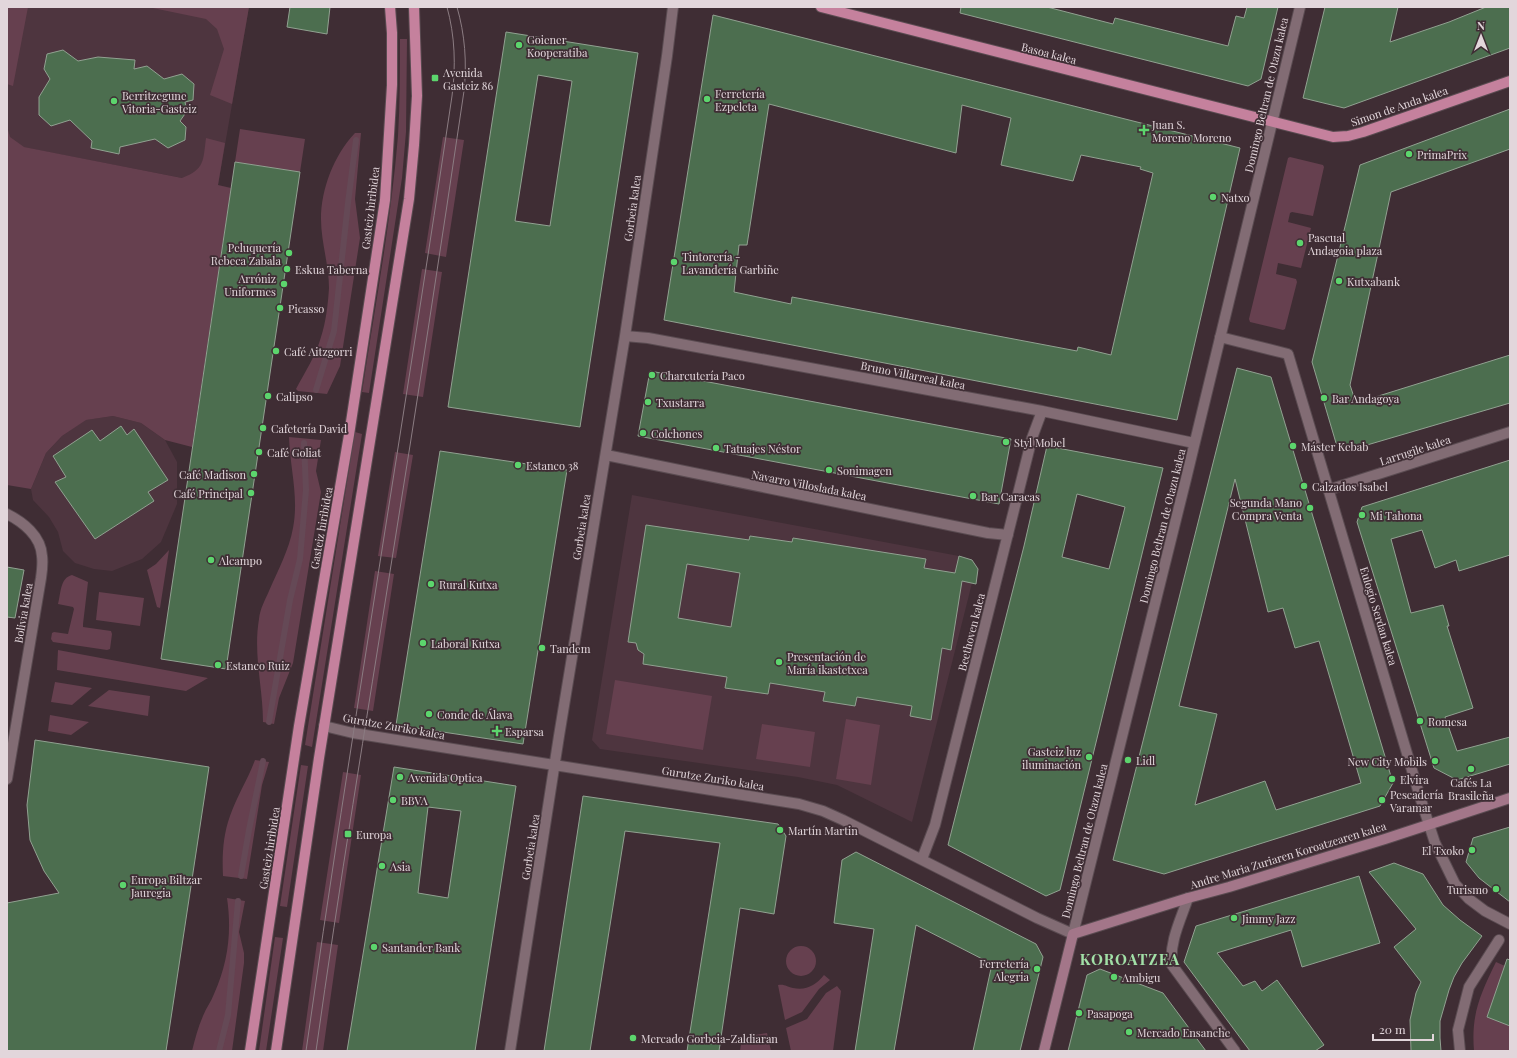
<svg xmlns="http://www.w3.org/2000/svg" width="1517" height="1058" viewBox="0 0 1517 1058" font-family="'Playfair Display',serif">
<rect width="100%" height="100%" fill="#3f2d34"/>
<path fill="#4e353f" d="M8,7H249L218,185L7,144Z
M113,416L141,423L165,440L177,462V504L161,542L142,559L112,571L94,569L75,563L63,551L58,532L49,517L33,500L31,489L46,453L62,436L85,420Z
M632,495L959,556L972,560L978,569L976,584L972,583L912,822L837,785L798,777L600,749L592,740Z"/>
<path fill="#66404f" d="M7,7H28L13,86L7,84Z
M148,7H249L232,104L210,95L224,49L217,29L206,19Z
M400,39H407L406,132L402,178L369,393L362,392C375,307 391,221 398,136C400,104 400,71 400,39Z
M7,126L10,137L24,147L182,178C205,169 203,161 206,138L225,143L218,185L231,188L192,447L165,440L141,423L113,416L86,420L62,436L46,453L31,489L7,485Z
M240,129L305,139L300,172L235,162Z
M355,133H361L355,199L360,238L340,366L327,394L298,391L296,389C305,372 316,355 321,337C326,322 328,304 329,288C329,265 321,242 321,219C321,189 334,155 355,133Z
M443,137L464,140L446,257L425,253Z
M1290,157L1323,165L1324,167L1313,216L1292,212L1290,213L1288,222L1311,228L1301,268L1278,263L1276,274L1296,279L1297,282L1285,329L1283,330L1250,322L1249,319L1288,158Z
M422,269L442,272L423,397L403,394Z
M355,432L362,434L312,747L305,745Z
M289,437L321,440L316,471L321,492L293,663L279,698L274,724L263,722C263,687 253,655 259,619C260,609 265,600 269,591C278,570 289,550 293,528C299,497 290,468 289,437Z
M395,452L413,455L396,558L378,556Z
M169,550L160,608L157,607L147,570L156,564Z
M375,571L394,574L373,711L354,708Z
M72,575L88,582L83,624V627L111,631L112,634L110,649L107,650L53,642L51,639L52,633L54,632L68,634L74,609L73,607L58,604C61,593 60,578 72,575Z
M99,592L144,598L140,626L96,620Z
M58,650L208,678L186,691L57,670Z
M615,680L712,696L703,750L606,734Z
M55,682L92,688L72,705L51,702Z
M109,690L150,696L148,716L88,706Z
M50,715L89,722L71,735L48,731Z
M846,719L880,725L871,785L836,779Z
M762,724L815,732L810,767L756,759Z
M255,760L269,762L262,785L247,879L223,876C222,856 223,835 230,816C237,796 248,779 255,760Z
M301,765L308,766L287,907L280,906Z
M343,772L361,775L339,923L320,920Z
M227,898L245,901L239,932L244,953V963L232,1051H192C195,1039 198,1027 203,1016C206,1008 211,1002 214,994C228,963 232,932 227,898Z
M275,937L283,938L266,1051H259Z
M317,942L338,945L323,1051H302Z
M786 961a15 15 0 1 1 30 0a15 15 0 1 1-30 0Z
M1496,962L1505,966L1510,1026V1051H1474C1471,1014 1480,995 1496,962Z
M824,975L830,980L819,989L802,1012L785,1020L778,985C786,984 786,987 793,988C806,991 816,985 824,975Z
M837,986L841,991L833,1051H791L786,1028L807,1019L826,993Z
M767,1033L771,1051H740L742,1037Z"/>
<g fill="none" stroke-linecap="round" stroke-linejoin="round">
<path stroke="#654956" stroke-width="6" d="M316,390L334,331L348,203L356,140
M269,722L290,600L300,559L306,490L304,443
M241,876L249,830L263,761
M219,1051L228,1015L238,901"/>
</g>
<path fill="#4c6e4f" stroke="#91a191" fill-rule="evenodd" d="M290,7H330L327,34L287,27Z
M961,7H1047L1113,24L1115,18L1228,46L1236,16L1244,18L1247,7H1278L1261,79L1248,86L960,13Z
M1325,7H1398L1390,42L1449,22L1486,7H1510V48L1344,108L1303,98Z
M713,15L1240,148L1177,420L664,320ZM769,104L956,153L962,105L1011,118L1001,165L1073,181L1081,155L1141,167L1140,169L1153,173L1111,355L1078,347L1077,351L792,297L791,304L734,292L739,245H747Z
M506,32L638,53L580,427L448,407ZM538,75L572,81L550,226L515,221Z
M63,50L78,61L98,57L135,60L134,69L147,66L164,79L182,74L194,84L193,100L185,102L187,111L180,121L186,127L185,140L168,148L155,139L120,147L119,154L91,148L92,141L70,120L51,126L39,115V97L50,79L44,69L47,54Z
M1510,109V149L1391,192L1350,385L1356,403L1510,355V403L1350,450L1336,443L1312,362L1360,165Z
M235,162L300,172L226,669L161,659Z
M1237,368L1271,377L1393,783L1380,806L1164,874L1113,860ZM1235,479L1268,612L1283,608L1295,648L1319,641L1361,783L1276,810L1265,781L1195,805L1217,714L1179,706Z
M650,371L1011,439L999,504L638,436Z
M121,426L127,435L134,429L168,480L148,492L154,501L95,539L55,482L66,477L53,456L92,430L100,441Z
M1047,446L1163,468L1060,890L1046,896L948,845L1024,546ZM1077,494L1125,507L1109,569L1062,557Z
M440,451L567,470L523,744L396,725Z
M1510,460V555L1459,571L1456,560L1435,568L1422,530L1391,539L1411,613L1443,605L1449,626H1447L1473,708L1445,717L1457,751L1510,737V764L1457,780L1434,768L1357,522L1362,507Z
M646,525L749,540L750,536L792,542L793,538L926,559L924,568L955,573L959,556L972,560L978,569L976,584L962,581L951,650L942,648L931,720L910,716L912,706L857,697L855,706L823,701L825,692L770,683L768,694L725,688L727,677L643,664L644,654L638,650L636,643L628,642ZM687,564L740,573L731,627L678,618Z
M7,567L24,570L15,618L7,617Z
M35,740L209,767L166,1051H7V903L59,893L44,871L30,840L27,805Z
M394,767L516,786L475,1051H347ZM428,807L461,811L448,898L418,893Z
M583,796L778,824L786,836L774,914L740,908L719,1051H687L720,843L625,831L590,1051H544Z
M1510,827V902L1479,878L1466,862L1473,838Z
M856,852L1036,944L1043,957L1020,1051H973L992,964L916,925L894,1051H855L874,929L834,923L842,860Z
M1394,863L1423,874L1443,905L1460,920L1482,936L1462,963L1454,977L1449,990L1440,1021V1038L1441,1051H1411L1410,1020L1416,993L1421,982L1394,947L1416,929L1369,872Z
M1359,876L1380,943L1302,967L1291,930L1217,953L1243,986L1255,981L1262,991L1277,980L1324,1045L1315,1051H1250L1184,962L1196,926Z
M1507,959L1510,960V1026L1487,1017Z
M1100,969L1163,993L1206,1051H1068L1087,975Z"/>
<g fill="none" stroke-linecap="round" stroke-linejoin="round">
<g stroke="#5a4b51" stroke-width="12">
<path id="street" d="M625,336L648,338L1042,411L1194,443
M1220,337L1288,354L1420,797L1435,843L1455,884L1469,899L1485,911L1510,924
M606,455L988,533L1008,535
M1328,490L1510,432
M7,514C23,522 41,536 42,556C43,563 42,571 41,578L7,779
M324,726L353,733L799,804L823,811L843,820L1037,918L1073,934L1186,479L1300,7
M922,859L935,825L1032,438L1042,411
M1188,898C1181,919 1169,942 1172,965L1235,1051
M510,1051L559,736L625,336L667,56L673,7
M1460,1051L1458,1030L1469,987L1499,940"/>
</g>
<g stroke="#5a4b51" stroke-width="12">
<path id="secondary" d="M1044,1051L1073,934L1188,898L1229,887L1385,839L1510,798"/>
</g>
<g stroke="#5a4b51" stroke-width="12">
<path id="primary" d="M821,7L1333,137L1348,136L1363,132L1510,81
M250,1051L299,726L349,435L385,200L392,85V33L390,7
M276,1051L319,758L409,199L414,145L417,96L414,7"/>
</g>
<use href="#street" stroke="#826c74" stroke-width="10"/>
<use href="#secondary" stroke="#a37689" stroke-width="10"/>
<use href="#primary" stroke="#c5819d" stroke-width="10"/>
<path stroke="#8b7c82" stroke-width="1" d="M306,1051C351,732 405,415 452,96C456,66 455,36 447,7
M316,1051C339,886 366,723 392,559C417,403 441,247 464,91C467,62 465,35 457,7"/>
</g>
<g fill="#5cd56d" stroke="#3f2d34" stroke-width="1.5">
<circle cx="519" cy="45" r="4"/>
<rect x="431" y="74" width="8" height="8" rx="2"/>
<circle cx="707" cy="99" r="4"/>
<circle cx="114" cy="101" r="4"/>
<path d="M1142 124h4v4h4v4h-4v4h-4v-4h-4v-4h4z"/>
<circle cx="1409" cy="154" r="4"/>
<circle cx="1213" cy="197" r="4"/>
<circle cx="1300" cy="243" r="4"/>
<circle cx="289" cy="253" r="4"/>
<circle cx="674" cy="262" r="4"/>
<circle cx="287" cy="269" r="4"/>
<circle cx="1339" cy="281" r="4"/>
<circle cx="284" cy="284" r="4"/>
<circle cx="280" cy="308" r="4"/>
<circle cx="276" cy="351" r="4"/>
<circle cx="652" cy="375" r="4"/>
<circle cx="268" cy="396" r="4"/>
<circle cx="1324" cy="398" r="4"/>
<circle cx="648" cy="402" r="4"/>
<circle cx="263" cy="428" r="4"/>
<circle cx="643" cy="433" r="4"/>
<circle cx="1006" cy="442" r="4"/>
<circle cx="1293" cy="446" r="4"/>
<circle cx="716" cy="448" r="4"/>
<circle cx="259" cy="452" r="4"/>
<circle cx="518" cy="465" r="4"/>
<circle cx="829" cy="470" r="4"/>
<circle cx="254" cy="474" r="4"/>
<circle cx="1304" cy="486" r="4"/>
<circle cx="251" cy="493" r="4"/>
<circle cx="973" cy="496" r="4"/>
<circle cx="1310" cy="508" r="4"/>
<circle cx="1362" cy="515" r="4"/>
<circle cx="211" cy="560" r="4"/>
<circle cx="431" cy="584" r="4"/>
<circle cx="423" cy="643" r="4"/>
<circle cx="542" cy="648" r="4"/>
<circle cx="779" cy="662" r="4"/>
<circle cx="218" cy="665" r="4"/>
<circle cx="429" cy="714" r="4"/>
<circle cx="1420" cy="721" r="4"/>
<path d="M495 725h4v4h4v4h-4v4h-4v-4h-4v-4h4z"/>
<circle cx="1089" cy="757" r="4"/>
<circle cx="1128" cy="760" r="4"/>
<circle cx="1435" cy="761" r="4"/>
<circle cx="1471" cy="769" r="4"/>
<circle cx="400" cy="777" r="4"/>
<circle cx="1392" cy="779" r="4"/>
<circle cx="393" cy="800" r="4"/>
<circle cx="1382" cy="800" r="4"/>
<circle cx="780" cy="830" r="4"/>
<rect x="344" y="830" width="8" height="8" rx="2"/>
<circle cx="1472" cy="850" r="4"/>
<circle cx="382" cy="866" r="4"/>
<circle cx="123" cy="885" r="4"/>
<circle cx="1496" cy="889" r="4"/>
<circle cx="1234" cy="918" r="4"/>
<circle cx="374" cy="947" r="4"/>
<circle cx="1037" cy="969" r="4"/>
<circle cx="1114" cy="977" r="4"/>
<circle cx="1079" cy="1013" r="4"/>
<circle cx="1129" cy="1032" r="4"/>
<circle cx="633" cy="1038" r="4"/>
</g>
<g text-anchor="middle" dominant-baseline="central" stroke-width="3.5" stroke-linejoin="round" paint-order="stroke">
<g font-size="11" fill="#e2d6db" stroke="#3f2d34" text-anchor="start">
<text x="527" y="39">Goiener<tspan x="527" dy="13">Kooperatiba</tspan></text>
<text x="443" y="72">Avenida<tspan x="443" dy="13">Gasteiz 86</tspan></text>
<text x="715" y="93">Ferretería<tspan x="715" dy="13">Ezpeleta</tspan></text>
<text x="122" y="95">Berritzegune<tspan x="122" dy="13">Vitoria-Gasteiz</tspan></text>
<text x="1152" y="124">Juan S.<tspan x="1152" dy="13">Moreno Moreno</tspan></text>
<text x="1417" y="154">PrimaPrix</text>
<text x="1221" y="197">Natxo</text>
<text x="1308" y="237">Pascual<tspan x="1308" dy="13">Andagoia plaza</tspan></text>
<text x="281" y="247" text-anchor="end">Peluquería<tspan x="281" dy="13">Rebeca Zabala</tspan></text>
<text x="682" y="256">Tintorería -<tspan x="682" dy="13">Lavandería Garbiñe</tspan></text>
<text x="295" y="269">Eskua Taberna</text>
<text x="276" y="278" text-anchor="end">Arróniz<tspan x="276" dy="13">Uniformes</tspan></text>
<text x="1347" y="281">Kutxabank</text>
<text x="288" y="308">Picasso</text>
<text x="284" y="351">Café Aitzgorri</text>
<text x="660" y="375">Charcutería Paco</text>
<text x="276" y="396">Calipso</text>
<text x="1332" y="398">Bar Andagoya</text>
<text x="656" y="402">Txustarra</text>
<text x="271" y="428">Cafetería David</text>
<text x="651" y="433">Colchones</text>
<text x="1014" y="442">Styl Mobel</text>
<text x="1301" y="446">Máster Kebab</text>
<text x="724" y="448">Tatuajes Néstor</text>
<text x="267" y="452">Café Goliat</text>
<text x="526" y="465">Estanco 38</text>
<text x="837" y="470">Sonimagen</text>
<text x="246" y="474" text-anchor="end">Café Madison</text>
<text x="1312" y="486">Calzados Isabel</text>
<text x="243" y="493" text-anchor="end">Café Principal</text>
<text x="981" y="496">Bar Caracas</text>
<text x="1302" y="502" text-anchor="end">Segunda Mano<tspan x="1302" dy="13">Compra Venta</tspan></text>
<text x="1370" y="515">Mi Tahona</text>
<text x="219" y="560">Alcampo</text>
<text x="439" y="584">Rural Kutxa</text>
<text x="431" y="643">Laboral Kutxa</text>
<text x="550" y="648">Tandem</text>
<text x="787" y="656">Presentación de<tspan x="787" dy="13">María ikastetxea</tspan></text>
<text x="226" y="665">Estanco Ruiz</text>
<text x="437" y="714">Conde de Álava</text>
<text x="1428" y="721">Romesa</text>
<text x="505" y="731">Esparsa</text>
<text x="1081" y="751" text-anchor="end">Gasteiz luz<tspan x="1081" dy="13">iluminación</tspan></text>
<text x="1136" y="760">Lidl</text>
<text x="1427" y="761" text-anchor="end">New City Mobils</text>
<text x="408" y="777">Avenida Optica</text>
<text x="1400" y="779">Elvira</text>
<text x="1471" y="782" text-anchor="middle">Cafés La<tspan x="1471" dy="13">Brasileña</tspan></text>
<text x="1390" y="794">Pescadería<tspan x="1390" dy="13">Varamar</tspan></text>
<text x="401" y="800">BBVA</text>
<text x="788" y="830">Martín Martin</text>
<text x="356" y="834">Europa</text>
<text x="1464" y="850" text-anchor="end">El Txoko</text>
<text x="390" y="866">Asia</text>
<text x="131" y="879">Europa Biltzar<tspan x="131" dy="13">Jauregia</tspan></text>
<text x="1488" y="889" text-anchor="end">Turismo</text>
<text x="1242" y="918">Jimmy Jazz</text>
<text x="382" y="947">Santander Bank</text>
<text x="1029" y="963" text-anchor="end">Ferretería<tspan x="1029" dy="13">Alegria</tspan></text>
<text x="1122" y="977">Ambigu</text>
<text x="1087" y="1013">Pasapoga</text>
<text x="1137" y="1032">Mercado Ensanche</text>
<text x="641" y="1038">Mercado Gorbeia-Zaldiaran</text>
</g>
<g font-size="11" fill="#e2d6db" stroke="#3f2d34">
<text transform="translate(1049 53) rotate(14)">Basoa kalea</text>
<text transform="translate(1266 95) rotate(-77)">Domingo Beltran de Otazu kalea</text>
<text transform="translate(1399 106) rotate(-19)">Simon de Anda kalea</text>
<text transform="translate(370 208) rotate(-83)">Gasteiz hiribidea</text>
<text transform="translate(632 208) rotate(-82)">Gorbeia kalea</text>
<text transform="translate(913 375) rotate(11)">Bruno Villarreal kalea</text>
<text transform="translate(1415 450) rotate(-18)">Larrugile kalea</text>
<text transform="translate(809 485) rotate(11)">Navarro Villoslada kalea</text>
<text transform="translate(1162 526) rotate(-76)">Domingo Beltran de Otazu kalea</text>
<text transform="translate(581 527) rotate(-81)">Gorbeia kalea</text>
<text transform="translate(321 528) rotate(-80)">Gasteiz hiribidea</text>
<text transform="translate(23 613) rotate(-80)">Bolivia kalea</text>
<text transform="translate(1379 616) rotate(73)">Eulogio Serdan kalea</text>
<text transform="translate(971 632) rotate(-76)">Beethoven kalea</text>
<text transform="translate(394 726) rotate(10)">Gurutze Zuriko kalea</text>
<text transform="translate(713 778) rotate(9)">Gurutze Zuriko kalea</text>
<text transform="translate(1084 841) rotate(-76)">Domingo Beltran de Otazu kalea</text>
<text transform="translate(530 847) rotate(-81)">Gorbeia kalea</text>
<text transform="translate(269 848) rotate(-81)">Gasteiz hiribidea</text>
<text transform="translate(1288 855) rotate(-17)">Andre Maria Zuriaren Koroatzearen kalea</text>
</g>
<g font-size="15" font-weight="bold" letter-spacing="1" fill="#a2e0a7" stroke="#3f2d34">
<text x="1130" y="959">KOROATZEA</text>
</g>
</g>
<rect width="1517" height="1058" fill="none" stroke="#e2d6db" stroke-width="16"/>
<g transform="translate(1481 36)" stroke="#3f2d34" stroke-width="3" paint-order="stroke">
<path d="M0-3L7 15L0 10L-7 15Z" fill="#e2d6db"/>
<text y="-6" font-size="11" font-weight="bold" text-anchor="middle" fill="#e2d6db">N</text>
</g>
<path d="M1373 1034v6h60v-6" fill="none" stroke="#e2d6db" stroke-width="2"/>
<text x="1379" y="1034" font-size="12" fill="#e2d6db" stroke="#3f2d34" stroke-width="3" paint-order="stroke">20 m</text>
</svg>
